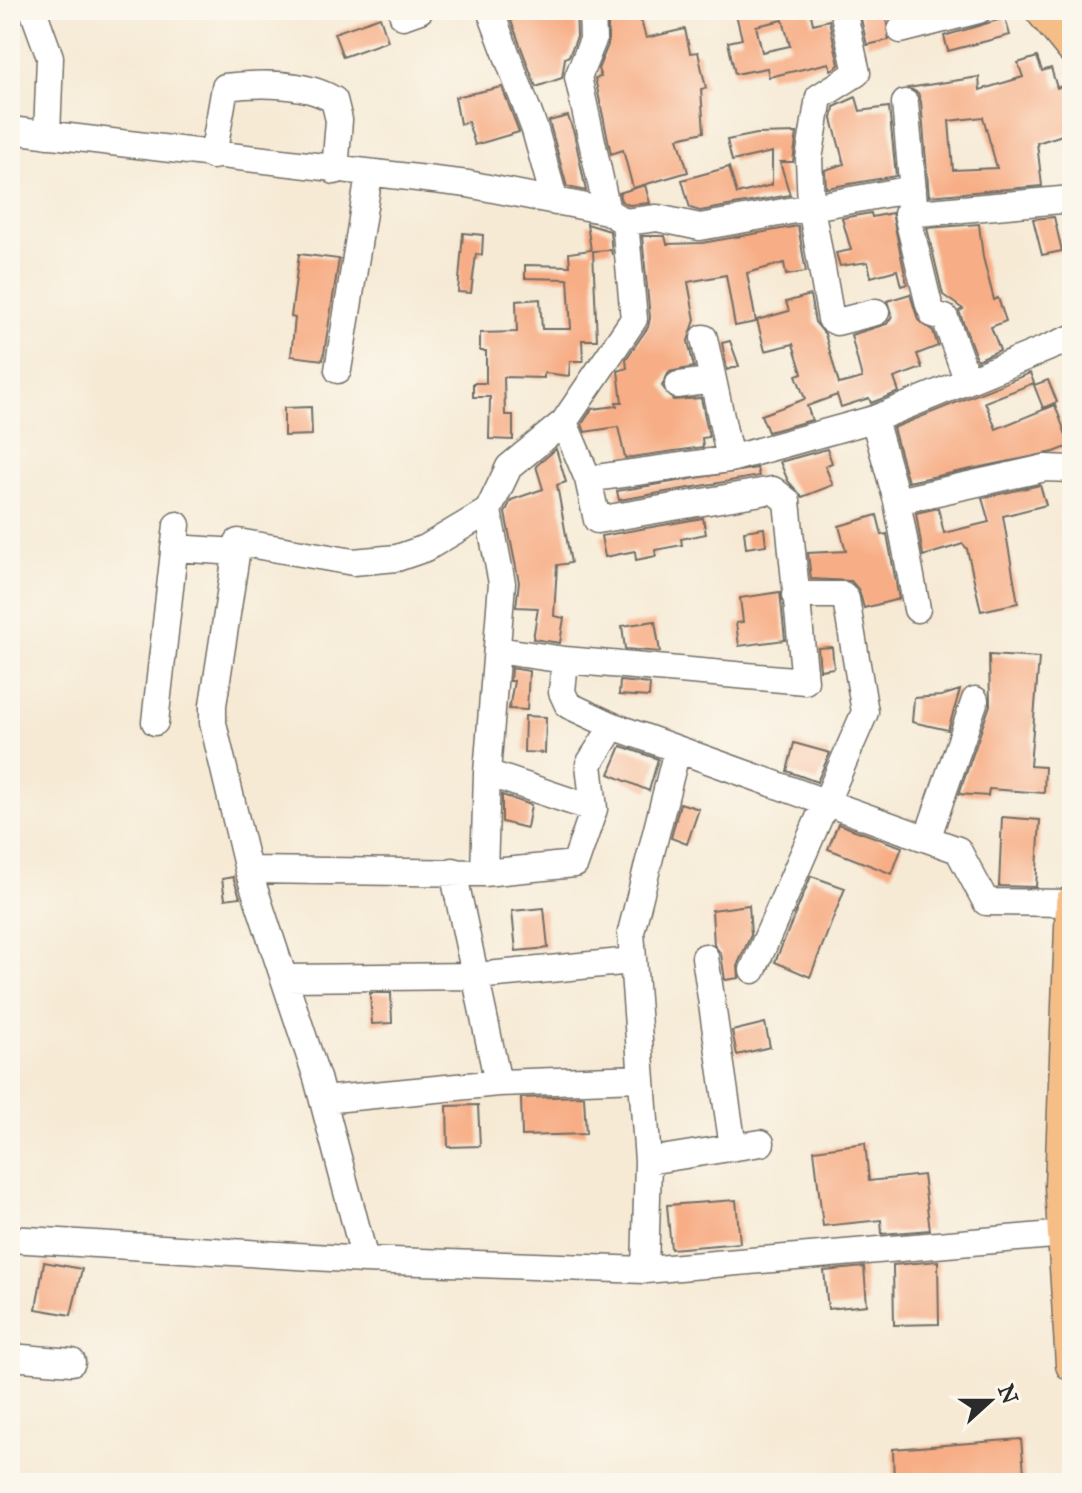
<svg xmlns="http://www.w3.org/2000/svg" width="1082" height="1493" viewBox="0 0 1082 1493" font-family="'IM FELL Great Primer',serif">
<rect width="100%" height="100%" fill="#fbf7ec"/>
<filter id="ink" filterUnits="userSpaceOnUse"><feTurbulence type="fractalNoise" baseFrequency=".0125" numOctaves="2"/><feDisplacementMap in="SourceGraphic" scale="16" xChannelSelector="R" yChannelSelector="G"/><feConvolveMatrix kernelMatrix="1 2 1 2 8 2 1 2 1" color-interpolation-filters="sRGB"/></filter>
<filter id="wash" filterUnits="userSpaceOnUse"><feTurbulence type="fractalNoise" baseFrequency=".006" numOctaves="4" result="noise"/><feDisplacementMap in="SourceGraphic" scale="32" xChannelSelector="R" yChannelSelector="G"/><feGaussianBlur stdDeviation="1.8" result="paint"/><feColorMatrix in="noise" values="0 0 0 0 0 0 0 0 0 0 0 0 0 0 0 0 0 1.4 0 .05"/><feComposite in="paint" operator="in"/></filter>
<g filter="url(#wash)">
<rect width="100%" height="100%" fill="#f6ead5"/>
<g id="blocks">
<path fill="#f7ad85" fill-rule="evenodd" d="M507,10H576L577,37L569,56L565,58L562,78L536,87Z
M608,10H638L646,38L685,29L690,53L698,52L706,88L701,89L704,132L678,138L688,172L633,188L623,150L611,154L595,78L601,77L598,69L608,45Z
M735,10H810L813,24L829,20L839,65L831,70L829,63L769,77L767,68L735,74L728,42L742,39ZM783,20L790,46L762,52L756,26Z
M859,10H885L889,40L867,45Z
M380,17L388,41L343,57L334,33Z
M1005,18L1010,35L948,51L944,36Z
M1037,57L1042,71L1051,68L1057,88L1072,82V132L1037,143L1042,186L929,196L921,102L918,93L908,88L979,77L980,90L1023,77L1018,63ZM983,117L997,168L953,170L949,121Z
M502,87L519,132L475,145L468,122L460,124L455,97Z
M856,97L860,111L889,107L896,176L826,188L825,170L844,164L832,119L834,107Z
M568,116L574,133L586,191L567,187L549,121Z
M797,133L793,162H780L790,195L700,211L690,208L682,180L729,167L737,194L772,185V152L732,161L727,140L757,134Z
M645,185L650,203L629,205L621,201L619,193Z
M871,213L872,217L892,213L907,284L901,286L897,270L871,277L868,262L840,266L836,253L851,250L842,218Z
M1054,217L1062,251L1042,255L1033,219Z
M587,224L610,231L612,255L611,250L593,251L597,340H582L583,361H570L569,376L544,373V378L504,377L505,415H513V440L489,439L490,397H473V383H486V351H480V333L517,332L516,301L540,299L542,329H571L568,279L525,278V265L570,266L569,253L591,250Z
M979,224L983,257L994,300L998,298L1006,321L991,327L1000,350L977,360L959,311L963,309L943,295L927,228Z
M798,226L806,272L786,275L784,263L747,273L756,322L735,326L726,275L688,282L695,320L688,341L694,367L669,372L662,386L673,400L701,398L709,437L702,438L703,447L625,458L618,427L585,432L582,424L592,409L617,406L616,402H622L618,371L627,368L626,359L648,327L650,318L642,236H665L667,244L702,243Z
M463,233L483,235L482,255L476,254L471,293L458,292Z
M299,254L339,259L323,360L291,356L295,318L291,317Z
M910,294L918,320L933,331L938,346L917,354L922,368L894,378L899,392L871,403L869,398L841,407L837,395L807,406L812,420L768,432L761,415L805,399L796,375L802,373L793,344L765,351L757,320L789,311L786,302L810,295L815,322L825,334L839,384L862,378L851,335L887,324L892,316L887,301Z
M730,341L739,366L727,370L722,343Z
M1030,373L1034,383L985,402L996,429L1055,405L1070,446L1054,452L908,482L893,428Z
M1048,380L1057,402L1043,408L1034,385Z
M311,407L312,435L284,436V408Z
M556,449L566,482L557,485L571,563L557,565L554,616L564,618L560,643L533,639L538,608L516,607L519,582L505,513L511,500L543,489L536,466Z
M827,449L832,463L825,466L833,485L802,497L788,481L780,462Z
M757,468L759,476L619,500L617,491Z
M1040,485L1046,505L1003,516L1018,603L981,611L967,549L963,544L923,556L916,513L938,508L944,533L989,522L982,498Z
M877,515L882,535L887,534L899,599L864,608L859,590L851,581L811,579L808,553L846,551L839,526Z
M703,518L706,534L681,539L682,545L655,550L656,556L636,560L635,551L605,557L601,536Z
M764,528L766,545L746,548L744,531Z
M780,592L785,640L739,646L736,623L743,622L740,598Z
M655,621L660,652L625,649L622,626Z
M832,647L834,668L820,670L818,648Z
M989,655L1039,658L1030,766L1045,767L1044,793L989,789L988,796L959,794L990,705Z
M511,668L529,671L527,710L509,709L514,681H510Z
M620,681L650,684L649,697L619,695Z
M960,690L948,730L912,722L914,698L941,696Z
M525,716L546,717L545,753L524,752Z
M794,743L830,753L817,782L787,771Z
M621,746L658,759L649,791L609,774Z
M502,795L531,805L527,828L502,822Z
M680,803L699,809L687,844L671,838Z
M1002,817L1040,820L1036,887L999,886Z
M838,824L902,847L892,874L828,849Z
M811,876L845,888L810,977L775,962Z
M233,877L240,897L225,899L222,879Z
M749,905L751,935L738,964L739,978L725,980L721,954L714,945L712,910Z
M544,908L548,948L516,951L512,911Z
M370,993H391L392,1023L372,1024Z
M765,1023L770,1047L737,1055L732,1031Z
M584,1096L586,1134L522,1136L521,1098Z
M478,1105L480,1146L448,1147L447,1106Z
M865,1143L869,1181L923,1175L930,1230L882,1234L881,1220L823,1226L814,1150Z
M736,1200L740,1243L671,1249L667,1205Z
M938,1261L939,1324L894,1325L893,1265Z
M44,1262L82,1269L71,1315L36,1309Z
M864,1267L867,1305L828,1309L824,1271Z
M1021,1439L1025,1483H894L893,1449Z"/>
</g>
</g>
<g filter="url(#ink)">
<use href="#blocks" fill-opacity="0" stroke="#726e66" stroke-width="2"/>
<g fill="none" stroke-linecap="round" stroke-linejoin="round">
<g stroke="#726e66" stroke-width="29">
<path id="minor" d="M33,10L50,57L47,135
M490,10L535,130L555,202
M592,10L593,40L578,77L607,211
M843,10L857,73L819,97L809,159L811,207L831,319L837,322L876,312
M403,16L420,10
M901,30L979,10
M905,103L914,203
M10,130L468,184L607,211L625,222L657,218L700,227L913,189
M213,156L225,87C258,83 305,82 334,100L339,120L335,171
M704,338L730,459
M338,370L369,175
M967,379L945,318L933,314L929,305L907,214L1072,199
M678,385L713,380
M874,419L897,501L917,609
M588,479L730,459L874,419L1072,338
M897,501L1045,468L1072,469
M174,548L237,552
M497,650L565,660L805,681L787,501L773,490L597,520L588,479L564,422
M565,660L562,692L568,705L613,726
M155,722L177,525
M487,773L594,809
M927,839L975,700
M248,870L484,873L575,864L594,809L589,764L613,726L958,850L986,902L1072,903
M453,871L498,1083
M484,873L487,773L502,583L488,511
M705,957L733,1147
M753,970L865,712L846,599L843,595H795
M287,978L477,976L632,961
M323,1100L498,1083L640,1078
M648,1161L761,1143
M10,1239L365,1260L645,1270L1065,1234
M365,1260L317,1078L248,870L213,723V705L238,542L353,562L397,558L426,548L488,511L509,467L564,422L634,319L625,222
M645,1270L648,1161L631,932L677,750
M10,1357L72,1362"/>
</g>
<g stroke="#726e66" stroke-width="35">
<path id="major" d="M1041,10L1072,48
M1072,902L1061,1186L1072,1365"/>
</g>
<use href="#minor" stroke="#fff" stroke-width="26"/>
<use href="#major" stroke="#f6be87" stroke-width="32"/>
</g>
</g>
<rect width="1082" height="1493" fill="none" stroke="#fbf7ec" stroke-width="40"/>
<g transform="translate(990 1401) rotate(69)" stroke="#fbf7ec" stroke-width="6" paint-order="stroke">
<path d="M0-6L14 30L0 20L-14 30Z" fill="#2b2b2b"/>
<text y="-12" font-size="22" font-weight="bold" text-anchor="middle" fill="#2b2b2b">N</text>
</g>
</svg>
